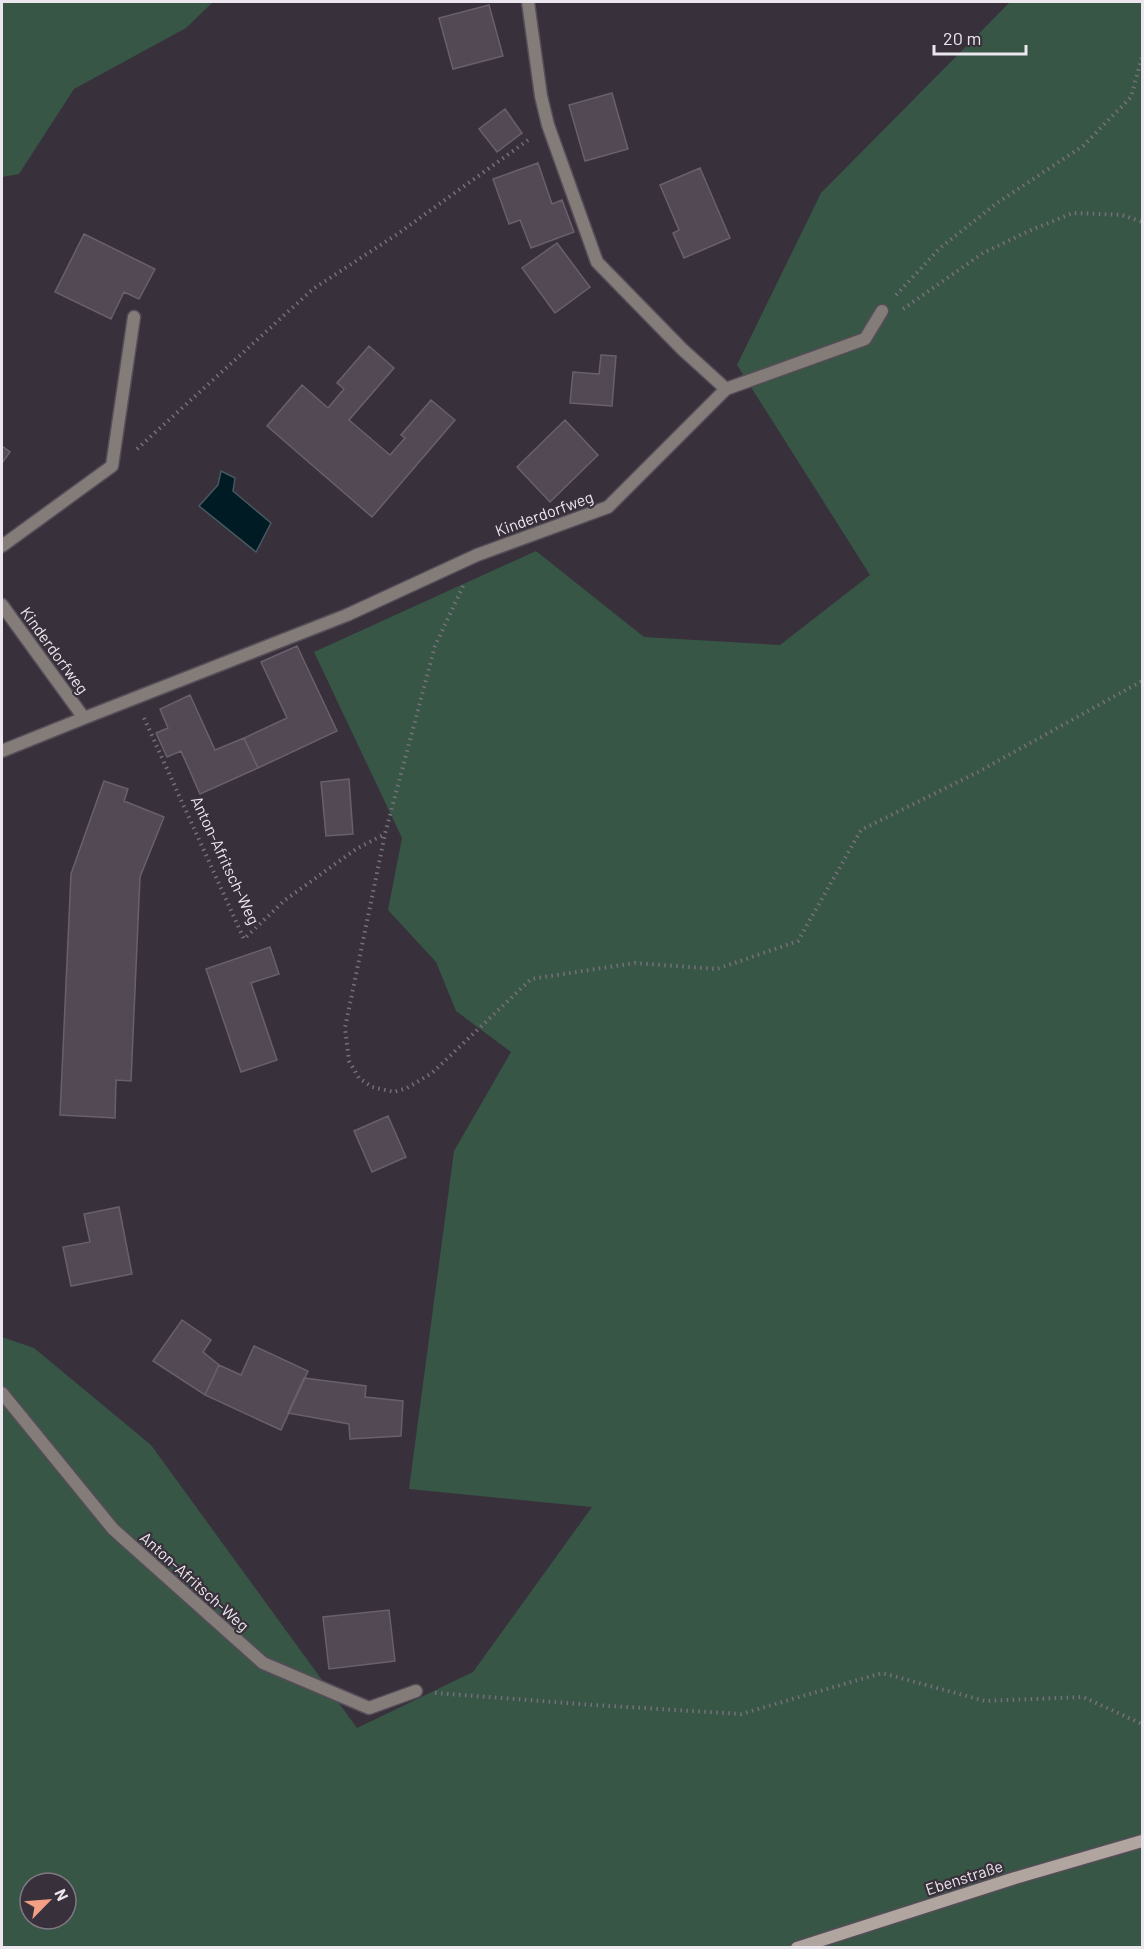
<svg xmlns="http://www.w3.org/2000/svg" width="1144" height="1949" viewBox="0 0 1144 1949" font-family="Barlow,sans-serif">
<rect width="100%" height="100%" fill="#38303b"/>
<path fill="#375646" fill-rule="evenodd" d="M2,2H213L186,28L74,89L19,174L2,177Z
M1010,2H1142V1947H2V1337L34,1348L151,1445L357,1728L473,1672L592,1507L409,1489L454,1151L511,1052L456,1011L436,962L388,910L402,838L314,652L536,551L644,637L780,645L870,575L737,365L821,193ZM30,1883H66V1919H30Z"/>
<path fill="#001b24" stroke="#475861" stroke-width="1.5" d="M221,471L235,478L233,491L271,523L256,552L199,506L218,485Z"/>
<path fill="#524955" stroke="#69606c" stroke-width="1.5" d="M489,5L503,56L453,69L439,18Z
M612,93L628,149L585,161L569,105Z
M505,109L522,133L497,152L479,129Z
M538,163L552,204L562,200L574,232L531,248L520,220L509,224L493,179Z
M700,168L730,238L684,258L673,233L679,230L660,185Z
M84,234L155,269L139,299L124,292L111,319L55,292Z
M557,243L590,287L555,313L522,268Z
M369,346L394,368L349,420L390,455L405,438L401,435L431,400L455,420L372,517L267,426L302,385L328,408L344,389L337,383Z
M601,355L616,356L612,406L570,403L573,372L599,374Z
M565,420L598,455L550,502L517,467Z
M2,446L10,452L2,463Z
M297,646L337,731L258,768L244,738L287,718L261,662Z
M190,695L215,750L244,738L258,768L200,794L181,751L167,757L156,733L168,728L160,709Z
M349,779L353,834L326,836L321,782Z
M104,781L128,789L124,801L164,817L140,877L131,1081L116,1080L115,1118L60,1115L71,874Z
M270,947L279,974L251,983L277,1060L241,1072L206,969Z
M388,1116L406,1157L372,1172L354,1131Z
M119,1207L132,1274L71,1286L63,1247L90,1242L84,1214Z
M182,1320L211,1340L203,1352L219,1365L205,1395L153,1361Z
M254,1346L308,1371L281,1430L205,1395L219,1365L241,1375Z
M304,1378L366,1386L365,1397L403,1401L401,1436L350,1439L349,1424L288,1413Z
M389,1610L395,1661L329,1669L323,1617Z"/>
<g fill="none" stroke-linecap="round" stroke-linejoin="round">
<g stroke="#554d58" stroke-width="15">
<path id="street" d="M726,389L865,339L882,311
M2,546L112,466L134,317
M2,605L84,718L347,615L477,555L608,507L726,389L682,349L597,262L548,125L541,96L528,2
M2,751L84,718
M2,1393L113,1529L263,1663L369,1708L416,1691"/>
</g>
<g stroke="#554d58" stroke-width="15">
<path id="secondary" d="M797,1948L1015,1878L1142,1841"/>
</g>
<path stroke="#77707a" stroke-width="4" stroke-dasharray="1.5 4.5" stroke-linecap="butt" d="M896,295L940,248L997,203L1083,146L1131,97L1142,57
M903,309L983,253L1031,230L1073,213L1122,215L1142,222
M137,449L313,289L399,233L531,138
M463,586L435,646L385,834L345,1028L349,1061L359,1078L372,1087L394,1092L407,1088L432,1073L531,979L635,963L717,969L798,941L861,830L978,772L1142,681
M144,718L244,939L285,900L356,849L385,834
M435,1693L594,1705L741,1714L882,1673L985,1701L1083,1697L1142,1724"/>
<use href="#street" stroke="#837c79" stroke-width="12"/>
<use href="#secondary" stroke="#b1a5a0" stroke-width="12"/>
</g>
<g text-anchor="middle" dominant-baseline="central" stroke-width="4.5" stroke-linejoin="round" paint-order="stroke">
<g font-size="16" fill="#ece7ee" stroke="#38303b">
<text transform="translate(544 513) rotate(-20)">Kinderdorfweg</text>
<text transform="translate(55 650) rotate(54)">Kinderdorfweg</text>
<text transform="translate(226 860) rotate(65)">Anton-Afritsch-Weg</text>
<text transform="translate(195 1581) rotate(42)">Anton-Afritsch-Weg</text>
<text transform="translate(964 1877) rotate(-18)">Ebenstraße</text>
</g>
</g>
<rect width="1144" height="1949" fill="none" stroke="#ece7ee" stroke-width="6"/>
<g transform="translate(48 1901) rotate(65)"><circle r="28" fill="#38303b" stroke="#807983" stroke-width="1.5"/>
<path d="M0-4.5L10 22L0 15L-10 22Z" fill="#f39f85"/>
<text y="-9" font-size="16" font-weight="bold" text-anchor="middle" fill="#ece7ee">N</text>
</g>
<path d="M934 45v9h92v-9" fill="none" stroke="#ece7ee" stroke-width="3"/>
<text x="943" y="45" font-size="18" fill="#ece7ee" stroke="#38303b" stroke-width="4.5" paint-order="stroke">20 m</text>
</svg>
